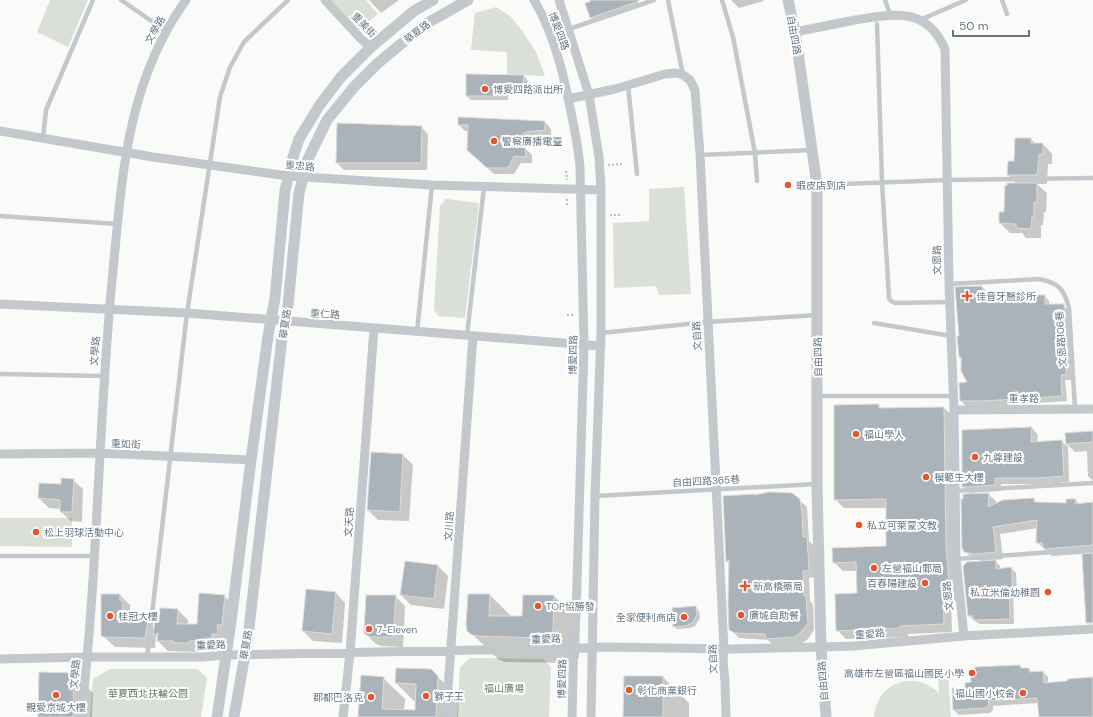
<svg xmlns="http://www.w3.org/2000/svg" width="1093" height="717" viewBox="0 0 1093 717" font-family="'DM Sans','Noto Sans TC',sans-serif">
<rect width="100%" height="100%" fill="#fafaf8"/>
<path fill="#dadfd7" d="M50,0H88L68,47L37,32Z
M330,0H366L378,14L359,30Z
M496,7L510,16L523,32L536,52L545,76L507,74V52L471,50L475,13Z
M684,187L691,294L659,295L656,286L614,288L613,223L649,221V189Z
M446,199L479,203L465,318L438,316L434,309L440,206Z
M0,518H72V547L0,546Z
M470,658L543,659L551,667L549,717H457L460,667Z
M110,669H198L207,678L201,717H90L93,679Z
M948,676L951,717H874C877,682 914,669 939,693L938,677Z"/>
<path fill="#0003" d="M369,0H399L381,13Z
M591,0H637L640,7L596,22L591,17Z
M731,0H764V1L739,8Z
M467,75L524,76L528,81L527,88L508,87V100H471L467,96Z
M545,122L551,129V137L533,139L519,148H525L532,155V163H521L514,174H494L475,157L469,131H465L459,125Z
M421,127L428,134L427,170H344L337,163Z
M1031,139L1036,144H1043L1052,154V164H1048L1047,184H1037L1047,193L1046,212H1044L1043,225H1041V238H1026L1022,233H1010L1000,223L1017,184L1008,175L1009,162H1015Z
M982,287L987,292V298L1024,293L1027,296H1044L1049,301V305H1063L1068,310L1071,380H1065L1067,401L990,406H966L961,401L968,383L962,359L960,357V337Z
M878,405L881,408H944L953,416L962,601H951L952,632L908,634V637L846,639L837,630L858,594L857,571H843L834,562L887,547V508H844L835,499Z
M1032,428L1038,435L1037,443L1062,441L1067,447L1066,434L1093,432V481L1088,476L1087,451L1075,452L1068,445L1069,482L1045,484H1001V491L970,493L963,486Z
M403,455L413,465L409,521L378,520L368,510Z
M73,480L83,489L82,522L71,521L61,512V509L49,508L39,498L40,484L62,485Z
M988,494L996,501V504L1033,499L1037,503L1067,504L1075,500L1080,504L1093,507V620L1087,614L1083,554L1052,556L1037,542L1038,528L1000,534L1003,559L994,560L1000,566V569L1011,568L1016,573L1017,592L1013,591L1014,624H979L969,616L983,561L973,559L965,551Z
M754,496L799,500L807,507L809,541L813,545L815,577L809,578L810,601L813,604L814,630L808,639L801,644L774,646L768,640L739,638L730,629V564L727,561Z
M438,566L448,576L444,609L411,605L401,595Z
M336,593L345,603L342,643L313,641L303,631Z
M120,595L130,605V611L132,613L141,620L147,621L155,629L160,621L178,610L188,620V625L198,624L224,596L234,606L227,644H221V647H216V650H199V652L168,651L158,641L159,639L156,636L155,648L115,647L102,635Z
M468,595H490L512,617H523L554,596L580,622L579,657L577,660L569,663L506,662L499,660L468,630Z
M395,596L405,606L403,647L381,646L376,644L366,634Z
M696,608L699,611L700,618L695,626L690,628L677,629L674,626Z
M1020,666L1023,669H1029L1032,673L1043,672L1048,677V684L1093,678V717H1040L1038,703L993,706V710L990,713L959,715L954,710L966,689L972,683Z
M431,670L459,698L458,717H359L383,678L405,699L404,711H416V703L396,683Z
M74,674L93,693L92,717H39Z
M625,677H663L689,703V717H624Z"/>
<path fill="#aab3b9" stroke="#dcdcda" d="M590,0H639V1L590,18L585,3L590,2Z
M466,74L524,75L523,84L504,83V96H466Z
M458,117L545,121V130L526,132L506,145L525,147L526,157L514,156L509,166L507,168H487L467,150L468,125H458Z
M337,123L422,126L421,163H336Z
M1015,138H1031V143H1043V154H1039L1037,175H1007L1008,161H1014Z
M1007,183H1037V202H1034V216H1032L1031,229L1016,228V224L999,223V212H1004L1005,185L1007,186Z
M982,286L983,297L1025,292V295H1045V304H1064L1066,375H1061L1062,396L984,401H960L959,383L967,382L961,371V357H959L957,336H959L955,287Z
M879,404V408L944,407L946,550L950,591L953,585V592L943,593L944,624L900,626V628L836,631L835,594L857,593L856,562L833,563L832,548L886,546V499L834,500V405Z
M1032,427L1031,442L1062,440L1064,476L1038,478H995V485L962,487V430Z
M1093,431V442L1066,444L1065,433Z
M371,452L403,454L400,512L367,510Z
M61,478L74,479L72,512H60V500L38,498L39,483L61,484Z
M770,492L792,493L800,499L802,513L803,537H807L809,570L803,571L804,596H806L808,623L801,632L794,637L766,639L765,634L735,633L729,630L728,604L729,560L726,562L723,496L754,494V495Z
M989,493L988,507L1003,500L1034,498V502L1066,503V499H1076L1075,504L1093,502V545L1044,549L1042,543H1036L1037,520L993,527L996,552L974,554L964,552L962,548L961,499H963V494Z
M1093,553V623H1086L1082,554Z
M996,560V569L1012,567V588L1009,587L1010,619L973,620V616H968L963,566L967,562Z
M405,561L438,565L434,599L400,595Z
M306,589L336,592L332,634L302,631Z
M199,593L225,595L222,625H217L218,634H212V638H206L207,640L189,641V643H174V641H157L158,633L153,635L155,620H159L160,608L178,609L177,624H197Z
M101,594H120V600L123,602L122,612H134V619L148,620L145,638L104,637L101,636Z
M468,594H490L489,616H522L523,595H554L553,631L551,634L543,638L479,636L472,635L467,631L466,625Z
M366,595H396L393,637H370L365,634L364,632Z
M696,606L697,615L692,623L686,626L673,627L672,608Z
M1020,665L1021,668H1029V672L1043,671L1044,683L1067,681L1068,679L1093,677V717H1039L1037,698L988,701L989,705L985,708L953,710L952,688H965V683L971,682L970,672H975V667Z
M396,668L431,669L438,676L436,717H358L361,675L384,677L382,709L415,710L416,684L395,683Z
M39,672L74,673L73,717H38Z
M624,676H663V717H623Z"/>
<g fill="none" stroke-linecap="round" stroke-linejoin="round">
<path stroke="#bbbfc2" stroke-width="2" stroke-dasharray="2 2" stroke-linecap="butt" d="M608,165L622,164
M566,171L567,180
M567,199V206
M610,215H621
M567,315H574"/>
<path stroke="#c3c8cc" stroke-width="4.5" d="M121,0L166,31
M668,0L683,75
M722,0L733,37L755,153L757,181
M885,0L890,14
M1002,0L1007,14
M920,20L966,0
M877,24L882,182L889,298L891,301L895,303L950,302
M569,29L654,0
M628,85L637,174
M43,138L46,110L93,0
M700,155L812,150
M817,185L947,180L1093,178
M0,216L118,224
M949,284L1039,279C1058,283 1064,288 1069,308L1075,409
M874,323L951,336
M417,332L432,185
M601,333L707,322L817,315
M467,335L484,187
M0,374L104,376
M818,396H953
M955,491L1093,483
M595,496L817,484
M0,556H94
M956,559L1093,549
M147,657L187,313L220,97L230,67L244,42L288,0"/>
<path stroke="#c3c8cc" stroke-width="9" d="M325,0L361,39L371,47
M534,0C556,37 565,81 573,122C576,137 579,152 580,168L584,345L576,616L574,633L572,717
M559,0L589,95L599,157L601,190V333L595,496L591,717
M795,32C815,28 835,24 855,20C894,14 926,6 945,49L949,284L954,410L956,559L964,636
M568,99L615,89L665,74L676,73L683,75L690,80L695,90L700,155L724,649L723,660L725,682L726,717
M0,131L153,157L288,176L432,185L601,190
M0,304L187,313L601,346
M954,410L1093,409
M0,454L99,453L251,460
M0,659L88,657H202L226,655L475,650H540L604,647L732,649L821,647L853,646L964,636L1093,629
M81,717C98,572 98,426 112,281C122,180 125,85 186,0
M343,717L350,653L374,328
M446,717L473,336"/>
<path stroke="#c3c8cc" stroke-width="11" d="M788,0L795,32L817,185V484L821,647L826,717
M217,717L231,622L251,460L268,336L275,298L285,191L293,157L299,139L319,106L341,77L371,47L414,11L433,0
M234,717L248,637L282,338L288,305L299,193L308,159L327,120L354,87L378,63L424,25L468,0"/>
</g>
<g fill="#e4572e" stroke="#fff" stroke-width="1.5">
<circle cx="485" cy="89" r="4"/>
<circle cx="494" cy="141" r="4"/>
<circle cx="788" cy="185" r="4"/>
<path d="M965 290h4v4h4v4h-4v4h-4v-4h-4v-4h4z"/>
<circle cx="856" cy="434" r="4"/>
<circle cx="975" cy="457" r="4"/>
<circle cx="926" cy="477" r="4"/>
<circle cx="859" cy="525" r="4"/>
<circle cx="36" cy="532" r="4"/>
<circle cx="874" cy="568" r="4"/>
<circle cx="925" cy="583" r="4"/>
<path d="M743 580h4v4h4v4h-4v4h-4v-4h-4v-4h4z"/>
<circle cx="1048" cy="592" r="4"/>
<circle cx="538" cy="606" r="4"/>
<circle cx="741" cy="615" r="4"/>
<circle cx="110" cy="616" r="4"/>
<circle cx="684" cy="617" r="4"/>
<circle cx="369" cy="629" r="4"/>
<circle cx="972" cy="673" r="4"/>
<circle cx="629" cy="690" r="4"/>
<circle cx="1023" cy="693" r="4"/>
<circle cx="56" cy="695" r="4"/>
<circle cx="426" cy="696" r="4"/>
<circle cx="371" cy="697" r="4"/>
</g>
<g text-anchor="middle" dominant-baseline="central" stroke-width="4" stroke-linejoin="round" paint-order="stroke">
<g font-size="10" fill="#657683" stroke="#fff">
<text transform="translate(364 25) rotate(45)">重美街</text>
<text transform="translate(155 30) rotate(-61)">文學路</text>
<text transform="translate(559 31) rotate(70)">博愛四路</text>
<text transform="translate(417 32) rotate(-37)">華夏路</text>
<text transform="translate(794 35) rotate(80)">自由四路</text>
<text transform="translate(300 166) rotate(5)">重忠路</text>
<text transform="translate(937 260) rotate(-91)">文恩路</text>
<text transform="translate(325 314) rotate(4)">重仁路</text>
<text transform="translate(285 324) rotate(-82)">華夏路</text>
<text transform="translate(697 336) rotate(-93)">文自路</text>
<text transform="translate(1061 339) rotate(-94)">文恩路106巷</text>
<text transform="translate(95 351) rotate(-85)">文學路</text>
<text transform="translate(573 355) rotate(-89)">博愛四路</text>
<text transform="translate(818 357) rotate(-91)">自由四路</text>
<text x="1024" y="398">重孝路</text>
<text transform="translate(126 444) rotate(3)">重如街</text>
<text transform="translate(706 481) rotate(-3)">自由四路365巷</text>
<text transform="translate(349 522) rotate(-86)">文天路</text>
<text transform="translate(449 526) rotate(-86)">文川路</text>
<text transform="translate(948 596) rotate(-96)">文恩路</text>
<text transform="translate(870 634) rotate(-5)">重愛路</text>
<text transform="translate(546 639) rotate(-2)">重愛路</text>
<text transform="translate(211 645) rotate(-2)">重愛路</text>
<text transform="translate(246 645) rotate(-81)">華夏路</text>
<text transform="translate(713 659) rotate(-92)">文自路</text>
<text transform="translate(75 674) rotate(-84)">文學路</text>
<text transform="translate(562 679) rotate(-89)">博愛四路</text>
<text transform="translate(823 681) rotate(-94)">自由四路</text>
</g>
<g font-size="10" fill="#657683" stroke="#fff" text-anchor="start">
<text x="493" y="89">博愛四路派出所</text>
<text x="502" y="141">警察廣播電臺</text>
<text x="796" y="185">蝦皮店到店</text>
<text x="976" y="296">佳音牙醫診所</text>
<text x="864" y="434">福山學人</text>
<text x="983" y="457">九尊建設</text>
<text x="934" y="477">模範生大樓</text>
<text x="867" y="525">私立可萊蒙文教</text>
<text x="44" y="532">松上羽球活動中心</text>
<text x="882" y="568">左營福山郵局</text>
<text x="917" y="583" text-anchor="end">百春陽建設</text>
<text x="753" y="586">新高橋藥局</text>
<text x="1040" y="592" text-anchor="end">私立米倫幼稚園</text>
<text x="546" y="606">TOP協勝發</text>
<text x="749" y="615">廣城自助餐</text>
<text x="118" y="616">桂冠大樓</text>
<text x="676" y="617" text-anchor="end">全家便利商店</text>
<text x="377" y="629">7-Eleven</text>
<text x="964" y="673" text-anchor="end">高雄市左營區福山國民小學</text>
<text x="637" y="690">彰化商業銀行</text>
<text x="1015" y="693" text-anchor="end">福山國小校舍</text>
<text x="434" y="696">獅子王</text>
<text x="363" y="697" text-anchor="end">郡都巴洛克</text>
<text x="56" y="707" text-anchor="middle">親愛京城大樓</text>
</g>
<g font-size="10" fill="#687a64" stroke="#fff">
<text x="504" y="688">福山廣場</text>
<text x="148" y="693">華夏西北扶輪公園</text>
</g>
</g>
<path d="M953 30v6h76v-6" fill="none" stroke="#657683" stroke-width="2"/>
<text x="959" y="30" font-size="12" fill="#657683" stroke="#ffffff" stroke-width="3" paint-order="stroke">50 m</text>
</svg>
